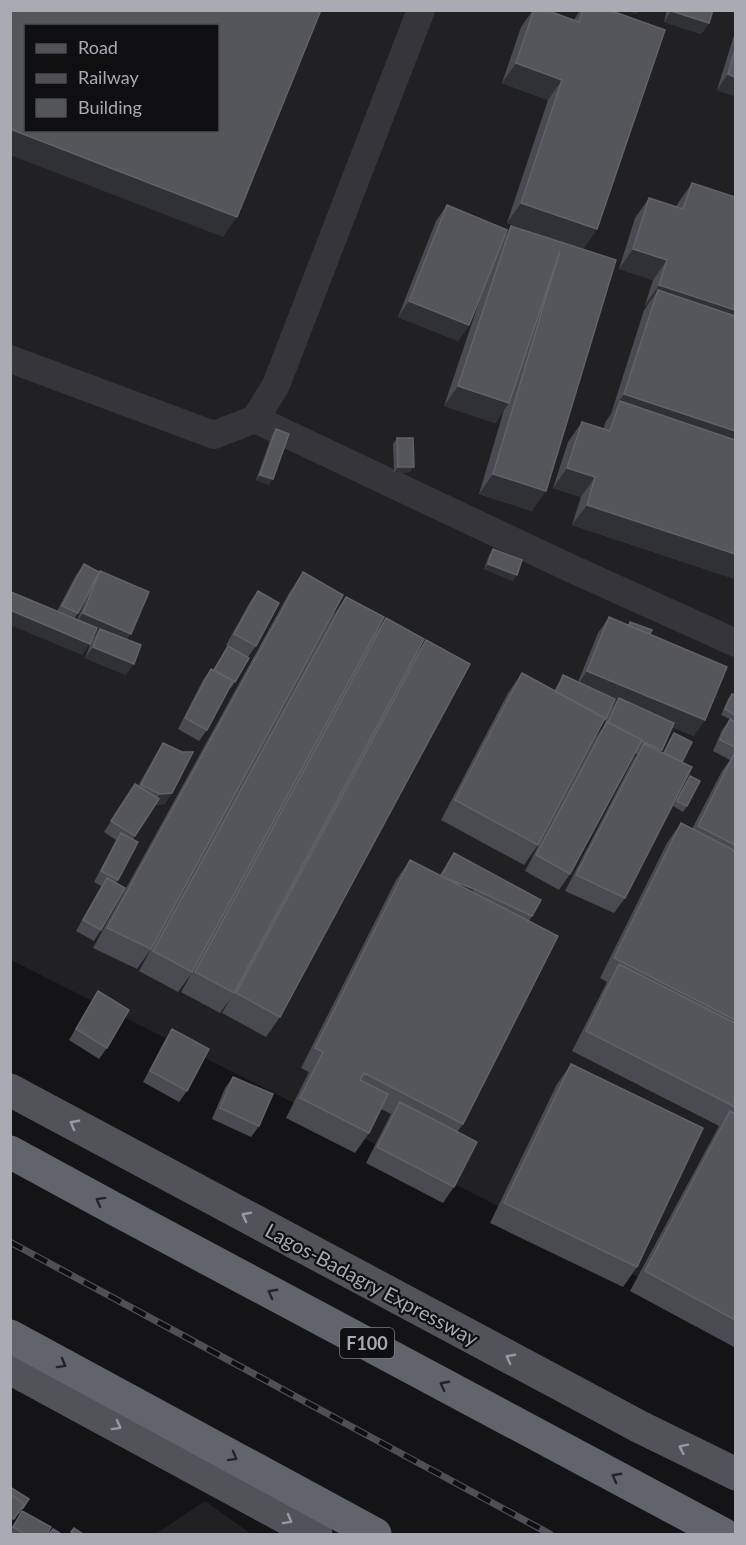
<svg xmlns="http://www.w3.org/2000/svg" width="746" height="1545" viewBox="0 0 746 1545" font-family="Lato,sans-serif">
<rect width="100%" height="100%" fill="#141416"/>
<path fill="#212023" fill-rule="evenodd" d="M10,11H735V1326L11,960ZM26,26H218V130H26Z
M205,1501L251,1534H156Z"/>
<g fill="none" stroke-linecap="round" stroke-linejoin="round">
<path stroke="#36363a" stroke-width="28" d="M10,359L214,435L255,419L276,385L421,10
M255,419L570,568L736,643"/>
<path stroke="#525359" stroke-width="33" d="M10,1090L640,1427L736,1474
M10,1368L316,1534"/>
<path stroke="#62646b" stroke-width="33" d="M10,1152L111,1207L723,1534
M10,1336L375,1534"/>
<g stroke="#4f5055" stroke-width="7">
<path id="rail" d="M10,1242L550,1534"/>
</g>
<use href="#rail" stroke="#0f0f11" stroke-width="4.5" stroke-dasharray="14" stroke-linecap="butt"/>
</g>
<path fill="#4a4b50" fill-rule="evenodd" d="M533,10H546L574,20L580,10H609L597,229L583,249L507,223L548,100L502,83L521,27Z
M667,10H713L709,23L701,34L664,22Z
M735,32V96L717,90Z
M692,183L735,579L572,525L581,497L553,488L568,442L582,422L603,429L606,421L611,414L644,310L647,306L645,305L653,280L619,269L635,218L649,198L676,207L678,203Z
M447,205L505,236L511,226L616,260L532,511L479,494L504,410L495,423L444,406L480,299L469,325L458,341L398,317L436,221Z
M276,429L269,485L256,480L272,435Z
M397,438L410,472L394,473L393,444Z
M493,549L513,581L484,569L489,555Z
M84,564L95,579L100,571L127,640L126,675L85,658L92,640L96,634L95,633L82,655L57,611L76,575ZM90,590L77,620L74,619L78,613Z
M303,572L151,949L137,969L93,948L289,593Z
M258,591L256,646L248,657L226,645L250,602Z
M346,597L374,635L386,618L415,656L426,640L280,1017L266,1037L222,1013L230,999L220,1013L181,992L192,973L178,992L139,971L332,617Z
M609,617L628,625L630,622L650,634L694,736L672,727L661,752L663,753L670,739L674,733L682,762L625,898L614,913L565,891L633,760L637,754L635,753L570,874L559,890L525,871L596,737L603,727L611,709L615,703L613,702L606,719L601,725L538,845L524,865L441,820L508,693L522,673L554,691L563,675L578,682L598,633Z
M228,646L235,682L231,688L229,687L207,730L199,741L178,729L203,680L211,669L213,670Z
M732,694L735,695V1344L734,1347L630,1291L719,1126L572,1051L607,982L600,978L667,843L681,823L692,829L722,771L730,760L713,751L722,730L730,719L721,715L728,699Z
M163,743L165,804L155,805L133,839L118,880L116,883L101,930L94,941L76,931L101,886L94,882L116,840L104,832L135,784L138,786L156,754Z
M690,776L687,806L683,812L673,806L686,782Z
M454,853L532,916L529,921L463,1124L457,1132L454,1187L443,1203L366,1163L391,1114L381,1109L369,1133L355,1153L286,1118L309,1072L301,1068L396,880L410,860L440,875Z
M98,991L107,1048L99,1059L69,1040L91,1002Z
M172,1029L187,1091L179,1102L143,1082L165,1040Z
M571,1064L637,1267L623,1287L490,1223L557,1084Z
M233,1077L259,1126L251,1137L212,1119L225,1088Z
M10,1487L29,1499L19,1514L18,1513L10,1523Z
M22,1511L47,1534H10V1530Z"/>
<path fill="#303134" d="M624,10H639L636,14Z
M671,11L709,23L701,34L664,22Z
M516,63L562,80L548,100L502,83Z
M728,74L735,77V96L717,90Z
M10,129L237,217L223,237L10,155Z
M521,203L597,229L583,249L507,223Z
M633,249L667,260L653,280L619,269Z
M659,285L735,310V335L658,290L647,306L645,305Z
M409,301L469,325L458,341L398,317Z
M458,386L509,403L495,423L444,406Z
M624,394L735,431V456L620,401L610,414Z
M398,467H414L410,472L394,473Z
M567,468L595,477L581,497L553,488Z
M493,474L546,491L532,511L479,494Z
M260,475L273,479L269,485L256,480Z
M587,505L735,554V579L572,525Z
M488,564L517,575L513,581L484,569Z
M10,610L90,644L82,655L10,625Z
M83,613L131,634L123,645L100,629L96,634L75,624Z
M93,647L134,664L126,675L85,658Z
M587,671L705,720L694,736L616,704L619,698L615,703L576,687Z
M172,793L165,804L152,805L160,794Z
M441,877L474,889L467,900Z"/>
<path fill="#54565a" stroke="#616368" stroke-width="1.5" fill-rule="evenodd" d="M10,10H321L237,217L10,129ZM26,26H218V130H26Z
M534,10H546L579,22L583,10H609L665,30L597,229L521,203L562,80L516,63Z
M713,10L709,23L671,11L672,10Z
M735,50V77L728,74Z
M692,183L735,197V310L659,285L667,260L633,249L649,198L683,209Z
M447,205L507,230L469,325L409,301Z
M511,226L616,260L546,491L493,474L560,251L509,403L458,386Z
M658,290L735,316V431L624,394Z
M620,401L735,440V554L587,505L595,477L567,468L582,422L610,431Z
M276,429L289,434L273,479L260,475Z
M397,438H413L414,467H398Z
M493,549L522,560L517,575L488,564Z
M84,564L99,572L78,613L62,606Z
M100,571L149,592L131,634L83,613Z
M303,572L343,595L151,949L107,928Z
M258,591L279,603L256,646L234,634Z
M11,592L97,628L90,644L10,610Z
M346,597L384,617L192,972L153,951Z
M609,617L727,667L705,720L587,671Z
M386,618L424,639L234,993L195,972Z
M630,622L652,630L650,634L629,626Z
M100,629L141,645L134,664L93,647Z
M426,640L470,664L280,1017L236,993Z
M228,646L249,658L235,682L214,670Z
M211,669L233,681L207,730L185,718Z
M522,673L605,718L538,845L455,800Z
M563,675L615,699L606,719L556,692Z
M732,694L735,695V715L725,709Z
M619,698L674,723L662,750L641,741L642,740L608,722Z
M730,719L735,722V747L720,740Z
M607,722L642,740L570,874L536,855Z
M674,733L692,742L682,762L664,753Z
M163,743L182,752H193L172,793L160,794L141,785Z
M644,744L692,767L625,898L576,875Z
M735,752V845L698,826Z
M690,776L700,781L687,806L677,801Z
M135,784L159,799L135,836L111,821Z
M681,823L735,851V1020L614,958Z
M121,833L138,842L118,880L101,871Z
M454,853L541,900L532,916L474,889L448,879L441,876Z
M410,860L558,936L463,1124L364,1073L360,1080L388,1094L369,1133L300,1098L323,1052L315,1048Z
M107,878L125,888L101,930L83,920Z
M619,964L735,1023V1107L586,1031Z
M98,991L129,1010L107,1048L76,1029Z
M172,1029L209,1049L187,1091L150,1071Z
M571,1064L703,1128L637,1267L504,1203Z
M233,1077L273,1094L259,1126L220,1108Z
M400,1102L477,1142L454,1187L377,1147Z
M730,1111L735,1114V1320L645,1271Z
M10,1487L29,1499L23,1508L22,1507L24,1504L10,1494Z
M10,1494L24,1504L14,1519L10,1516Z
M22,1511L51,1527L47,1534H25L13,1527Z
M74,1528L83,1534H75L71,1532Z
M53,1529L61,1534H49Z"/>
<defs><path id="oneway-chevron" d="M-2-3.5L2.5 0L-2 3.5" fill="none" stroke-width="1.6" stroke-linecap="round" stroke-linejoin="round" transform="scale(1.5)"/></defs>
<g stroke="#9799a2">
<use href="#oneway-chevron" transform="translate(74 1124) rotate(-152)"/>
<use href="#oneway-chevron" transform="translate(246 1216) rotate(-152)"/>
<use href="#oneway-chevron" transform="translate(510 1358) rotate(-152)"/>
<use href="#oneway-chevron" transform="translate(117 1426) rotate(29)"/>
<use href="#oneway-chevron" transform="translate(683 1448) rotate(-154)"/>
<use href="#oneway-chevron" transform="translate(288 1520) rotate(29)"/>
</g>
<g stroke="#242428">
<use href="#oneway-chevron" transform="translate(100 1201) rotate(-151)"/>
<use href="#oneway-chevron" transform="translate(272 1293) rotate(-152)"/>
<use href="#oneway-chevron" transform="translate(62 1364) rotate(29)"/>
<use href="#oneway-chevron" transform="translate(444 1385) rotate(-152)"/>
<use href="#oneway-chevron" transform="translate(233 1457) rotate(29)"/>
<use href="#oneway-chevron" transform="translate(616 1477) rotate(-152)"/>
</g>
<g text-anchor="middle" dominant-baseline="central" stroke-width="4.5" stroke-linejoin="round" paint-order="stroke">
<rect fill="#0f0f11" stroke="#7a7c83" stroke-width="1.5" x="340" y="1328" width="54" height="30" rx="4.5"/>
<g font-size="18" font-weight="bold" fill="#a8abb4">
<text x="367" y="1343">F100</text>
</g>
<g font-size="20" fill="#a8abb4" stroke="#0f0f11">
<text transform="translate(372 1284) rotate(28)">Lagos-Badagry Expressway</text>
</g>
</g>
<rect width="746" height="1545" fill="none" stroke="#a8abb4" stroke-width="24"/>
<rect x="24" y="24" width="195" height="108" fill="#0f0f11" stroke="#4c4d52" stroke-width="1.5"/>
<rect x="36" y="44" width="30" height="9" fill="#525359" stroke="#4c4d52" stroke-width="1.5"/>
<text x="78" y="54" font-size="18" fill="#a8abb4">Road</text>
<rect x="36" y="74" width="30" height="9" fill="#4f5055" stroke="#4c4d52" stroke-width="1.5"/>
<text x="78" y="84" font-size="18" fill="#a8abb4">Railway</text>
<rect x="36" y="99" width="30" height="18" fill="#54565a" stroke="#4c4d52" stroke-width="1.5"/>
<text x="78" y="114" font-size="18" fill="#a8abb4">Building</text>
</svg>
